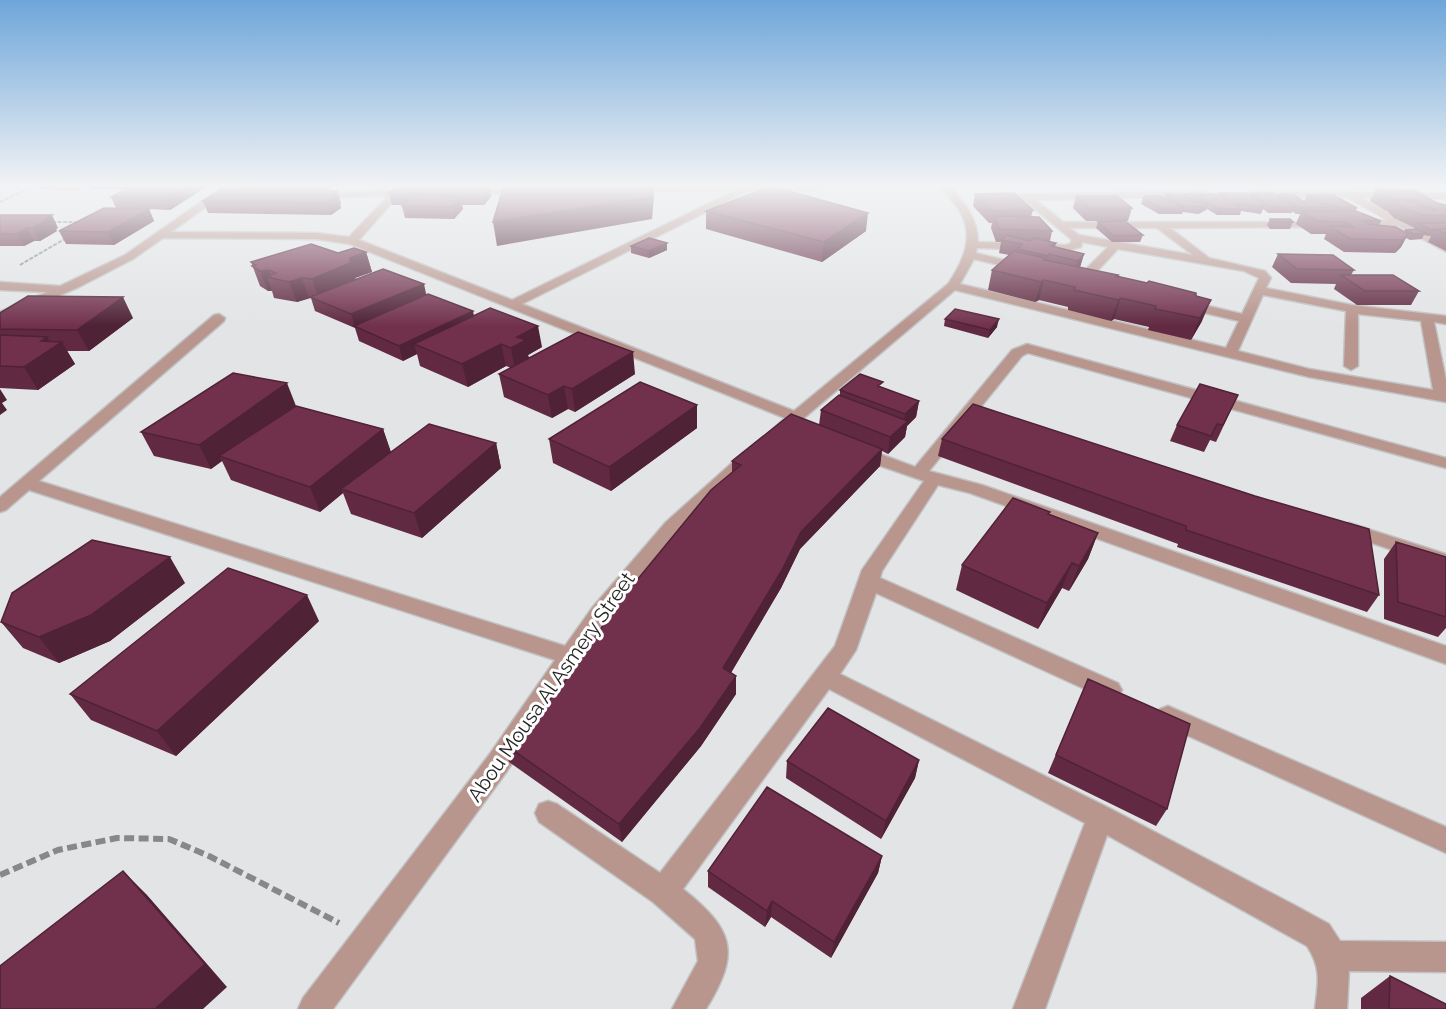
<svg xmlns="http://www.w3.org/2000/svg" width="1446" height="1009" viewBox="0 0 1446 1009" font-family="Raleway,sans-serif">
<rect width="100%" height="100%" fill="#e3e4e6"/>
<g fill="none" stroke-linecap="round" stroke-linejoin="round">
<g stroke="#c0c1c3" stroke-width="3">
<path id="minor" d="M225,185H236L171,232L316,233L349,237L388,196L315,198L310,195L312,193L414,190L419,193L417,195L398,196L359,240L512,300L736,190L630,192L627,191V187L894,185L890,188L750,190L522,304L794,411L948,284C964,260 975,236 959,210C953,201 944,193 939,185H948C963,201 978,218 978,242L1066,245L1071,243V239L1024,200L994,201L989,198L994,195L1207,191L1212,194L1210,196L1036,200L1063,222H1325V226L1321,227L1170,228L1209,258L1265,271L1271,278L1266,288L1352,305L1446,316V324L1434,322L1446,380V402L1309,377L955,290L785,434L779,436L771,431L785,418L350,244L316,239L163,238L133,259L79,287L0,321V312L47,292L0,290V282L60,286L125,255ZM1070,228H1157L1193,255L1079,235ZM1082,242L1108,247L1077,278V284H1085L1118,249L1244,271L1259,278L1242,314L1183,300L1177,304L1179,307L1239,321L1226,348L960,284L974,259L1025,271L1031,268L1029,266L976,253L977,248L1067,251L1081,247ZM1263,295L1346,311L1344,366L1351,370L1358,366V314L1421,321L1433,390L1309,369L1238,351Z
M465,189L525,188L530,191L525,194H462L460,192Z
M1252,191L1446,193V199L1362,198L1446,245V252L1398,226H1353V222L1357,221L1387,220L1348,198L1249,196L1247,194Z
M219,314L225,318L224,321L39,481L565,646L592,608L666,522L743,453H755L757,457L680,530L606,618L507,771L333,1009H298L303,998L489,755L555,660L29,490L6,510L0,512V497L214,315Z
M1027,344L1446,458V468L1028,353L1022,356L929,471L982,485L1446,646V664L970,493L938,485L882,571L880,578L1118,683L1122,690L1118,697L1110,699L1102,697L876,593L856,650L840,674L1109,808L1296,906L1329,924L1340,941L1446,942V972L1349,971L1347,1009H1315C1318,983 1322,969 1307,946L1107,835L1045,1009H1013L1085,823L829,689L683,889C734,930 741,952 706,1009H672L698,961L695,939L653,902L539,822L535,813L539,804L548,801L557,804L660,873L835,646L862,570L924,481L852,456L850,452L852,448H864L915,467L1012,350Z
M1349,523L1446,554V568L1342,533L1340,529L1342,525Z
M1168,706L1446,827V853L1160,723L1156,716L1160,709Z"/>
</g>
<path stroke="#878889" stroke-width="2" stroke-dasharray="4 1.5" stroke-linecap="butt" d="M0,202L36,185
M52,222H80
M20,265L68,237"/>
<path stroke="#878889" stroke-width="6" stroke-dasharray="10 4.5" stroke-linecap="butt" d="M0,875L58,850L117,838L169,839L209,856L339,923"/>
<use href="#minor" fill="#b8958d" fill-rule="evenodd"/>
</g>
<path fill="#612a42" d="M0,185H22L15,188H0Z
M35,185H87L77,190L38,189Z
M89,185H205L206,187L170,210L149,209L154,221L114,245L66,244L59,231L116,208L111,197L125,189H91Z
M236,185H335L326,191H337L341,203L340,204L341,208L331,215L208,213L203,201L238,189Z
M489,185L491,197L484,205H462L463,209L454,219L405,218L402,206L403,205H392L389,193Z
M1008,185H1053V186L1010,187Z
M1054,185H1096V186H1056Z
M1121,185H1144H1143L1122,187Z
M1376,189L1446,205V251L1428,242L1431,236H1428L1424,235L1422,239L1410,240L1406,238L1401,247L1395,253L1344,252L1324,239L1326,234H1311L1296,224L1300,214H1296L1292,211V213H1268L1263,209L1261,214L1241,211L1240,215H1217L1207,209L1206,210L1198,214L1183,212L1182,214H1159L1141,204L1143,198H1164L1165,194L1182,195L1183,194H1219L1220,193L1250,195L1251,193L1278,196L1279,194L1305,203L1304,201L1307,195L1357,208L1355,211L1381,221L1379,225L1404,232L1405,230L1415,229V228L1394,218L1388,212V211H1386L1370,201Z
M975,194L1033,210L1031,217L1052,231L1050,241L1055,247L1084,254L1080,267L1196,296L1202,321L1191,340L1148,330L1149,327L1114,319L1111,321L1068,310V307L1039,300L1035,302L988,290L992,270L1009,255L999,253L1001,242H996L991,228L992,223H989L973,206Z
M1076,196L1132,208L1128,221H1086L1073,208Z
M706,211L866,231L822,262L706,229Z
M0,215L58,228L56,229L57,231L40,241H34L24,246H0Z
M1270,219L1293,222L1290,229H1270L1267,225Z
M1098,222L1143,235L1140,242H1112L1096,228Z
M667,243V250L649,258L631,253V246Z
M366,252L372,272L355,278L356,279L427,295L474,315L542,347L528,355L529,358L635,374L575,412L568,409L552,418L504,397L499,374L511,368L506,366L468,387L420,366L417,354L403,361L359,341L355,328L315,311L311,298L297,302L274,298L272,291H268L260,286L251,262L338,253Z
M1278,254L1354,270L1351,275L1419,291L1411,305H1357L1334,289L1336,284L1291,283L1272,267Z
M133,318L89,351H67L75,364L38,390L0,388V329Z
M945,319L997,327L988,338L944,326Z
M882,388L919,401L916,417L907,426L905,437L888,454L882,451L880,466L800,549L781,588L731,673L736,694L701,746L622,842L509,762L504,744L558,691L732,472V461L819,425L821,410L840,396V390Z
M1238,395L1216,442L1210,440L1204,452L1170,441L1177,425Z
M697,405V428L611,491L553,463L549,439Z
M296,406L383,429L391,452L496,443L501,468L422,538L351,514L343,493L320,512L231,480L222,461L211,469L154,456L141,432Z
M942,439L1379,595L1367,612L1177,547L1178,544L938,456Z
M1049,514L1098,533L1088,559L1069,591L1062,588L1038,629L956,590L962,565Z
M1396,542L1446,557V628L1438,637L1384,619V559Z
M185,583L110,641L59,663L23,648L1,622Z
M319,621L176,756L91,720L70,694Z
M1088,679L1167,809L1156,826L1048,773Z
M919,760L915,778L881,839L786,778L787,761Z
M882,856L878,873L831,958L771,917L765,927L708,887V871Z
M1390,976L1446,1009H1361V998Z"/>
<path fill="#4f2236" d="M13,185H22L15,188Z
M74,185H87L77,190Z
M186,185H205L206,187L170,210L165,198Z
M320,185H335L322,193Z
M489,185L491,197L484,205L482,193Z
M653,185L654,197L652,219L497,246L493,222Z
M981,185H1003V186L980,188Z
M337,191L341,203L340,204L341,208L331,215L328,203L332,196Z
M460,197L463,209L454,219L452,207Z
M1208,204L1206,210L1198,214L1200,207Z
M149,209L154,221L114,245L108,232Z
M868,213L866,231L822,262L824,242Z
M52,215L58,228L56,229L57,231L40,241L33,228L45,219Z
M27,228L34,241L24,246L17,234Z
M1408,234L1401,247L1395,253L1402,240Z
M667,243V250L649,258V251Z
M1056,243L1053,255L1049,254L1046,267L1044,269L1051,246Z
M366,252L372,272L355,278L356,283L319,299L312,279L350,258Z
M1084,254L1080,267L1074,274L1078,261Z
M269,270L272,278L267,277L272,291H268L260,271Z
M302,278L309,298L297,302L289,282Z
M1044,280L1039,300L1035,302L1041,282Z
M424,284L427,298L355,326L351,314Z
M123,297L133,318L89,351L77,330Z
M1121,298L1114,319L1111,321L1118,300Z
M1211,300L1202,321L1191,340L1200,318Z
M473,311L476,326L414,344L417,354L403,361L399,346Z
M999,319L997,327L988,338L990,330Z
M538,326L542,347L528,355L530,362L515,370L511,348L517,337Z
M47,337L54,348L62,342L75,364L38,390L24,367L41,341Z
M501,344L506,366L468,387L462,364Z
M633,352L635,374L575,412L572,389Z
M287,383L296,406L219,456L222,461L211,469L199,445Z
M564,386L568,409L552,418L548,395Z
M0,389L7,400L2,403L7,410L0,415Z
M919,401L916,417L907,426L905,437L888,454L890,437L904,424L905,414Z
M697,405V428L611,491L609,467Z
M383,429L391,453L341,489L343,493L320,512L310,487Z
M496,443L501,468L422,538L414,513Z
M882,449L880,466L800,549L781,588L723,686V668L801,532Z
M1098,533L1088,559L1069,591L1079,566Z
M170,557L185,583L110,641L59,663L39,637Z
M1072,563L1062,588L1038,629L1047,603Z
M307,595L319,621L176,756L157,731Z
M736,676V694L701,746L622,842L619,824Z
M919,760L915,778L881,839L886,821Z
M882,856L878,873L831,958L834,942Z
M123,871L147,895L227,987L203,1009H155Z
M772,901L771,917L765,927L767,911Z"/>
<path fill="#71314d" stroke="#4f2236" stroke-width="1.5" d="M133,185H186L165,198L111,197Z
M398,185H489L482,193H444L440,196L460,197L452,207L402,206L411,196H426L429,193H389Z
M504,185H652L651,197L493,222Z
M771,186L868,213L824,242L706,211Z
M222,189L337,191L332,196H337L328,203L203,201Z
M1376,189L1414,190L1437,203L1446,205V216L1421,215L1400,206L1394,200L1411,201L1428,210H1439L1427,207L1416,201H1421L1418,200L1392,199Z
M1014,193L1033,210L992,211L975,194Z
M1220,193H1246L1262,203L1263,207L1234,203L1242,209H1220L1196,195L1203,202H1195L1183,194H1219L1230,201Z
M1251,193H1273L1294,207H1271Z
M1165,194L1182,195L1192,202L1208,204L1200,207L1180,205Z
M1279,194H1293L1307,204V200L1328,205V207L1299,208Z
M1307,195H1333L1357,208H1339L1331,204H1322Z
M1076,196H1117L1132,208H1089Z
M1146,196H1161L1184,208H1161L1143,198Z
M104,208L149,209L108,232L59,231Z
M1301,211H1356L1381,221H1363L1367,224L1396,227L1408,234L1402,240L1350,239L1330,226L1353,227L1346,222L1317,221Z
M0,215H52L45,219L51,218L33,228H27L17,234H0Z
M994,216L1039,217L1052,231L999,229Z
M1270,219H1290L1293,222H1273Z
M1125,221L1143,235L1114,236L1098,222Z
M1418,223H1446V229H1435L1434,230H1431Z
M1417,229L1425,233L1414,234L1405,230Z
M1435,229H1446V234Z
M1006,235L1030,241L1034,238L1056,243L1051,246L1084,254L1078,261L1049,254L1047,256L1018,249L1022,244L1002,240Z
M649,238L667,243L649,251L631,246Z
M311,244L338,253L354,248L366,252L350,258V263L312,279L302,278L289,282L267,277L276,273L269,270L260,271L252,266L256,265L251,262Z
M1014,251L1045,258L1044,260L1118,275L1116,276L1147,283L1149,281L1196,293V296L1211,300L1200,318L1155,309L1156,306L1121,298L1118,300L1074,290L1075,287L1044,280L1041,282L992,270Z
M1278,254L1333,255L1354,270L1297,269Z
M383,269L424,284L351,314L310,297Z
M1341,275H1393L1419,291H1365Z
M428,294L473,311L399,346L354,326Z
M28,296L123,297L77,330L0,329V313Z
M490,308L538,326L517,337L526,340L511,348L501,344L462,364L414,344Z
M955,309L999,319L990,330L945,319Z
M578,332L633,352L572,389L564,386L548,395L499,374Z
M0,335L47,337L41,341L62,342L24,367L0,366Z
M233,373L287,383L199,445L141,432Z
M860,374L883,382L878,386L919,401L905,414L840,390Z
M640,382L697,405L609,467L549,439Z
M1200,384L1238,395L1223,425L1217,424L1211,436L1177,425Z
M839,395L908,421L890,437L821,410Z
M973,404L1255,496L1369,529L1379,595L1186,530V526L942,439Z
M296,406L383,429L310,487L219,456Z
M791,414L882,449L801,532L782,570L723,668L736,676L700,728L619,824L504,744L558,691L619,602L711,490L741,465L732,461Z
M429,424L496,443L414,513L341,489Z
M1013,498L1050,512L1048,514L1098,533L1079,566L1072,563L1047,603L962,565Z
M92,540L170,557L91,615L39,637L1,622L12,593Z
M1396,542L1446,557V617L1398,602Z
M228,568L307,595L157,731L70,694Z
M1088,679L1190,724L1167,809L1056,755Z
M828,708L919,760L886,821L787,761Z
M767,787L882,856L834,942L772,901L767,911L708,871Z
M123,871L205,964L155,1009H0V966Z
M1390,976L1446,1004V1009H1389Z"/>
<linearGradient id="sky" x2="0" y2="1"><stop stop-color="#6ea6da"/><stop offset="0.57" stop-color="#f2f3f4"/><stop offset="1" stop-color="#f2f3f4" stop-opacity="0"/></linearGradient>
<rect width="1446" height="326" fill="url(#sky)"/>
<g text-anchor="middle" dominant-baseline="central" stroke-width="6" stroke-linejoin="round" paint-order="stroke">
<g font-size="20" fill="#232424" stroke="#fff">
<text transform="translate(551 687) rotate(-55)">Abou Mousa Al Asmery Street</text>
</g>
</g>
</svg>
